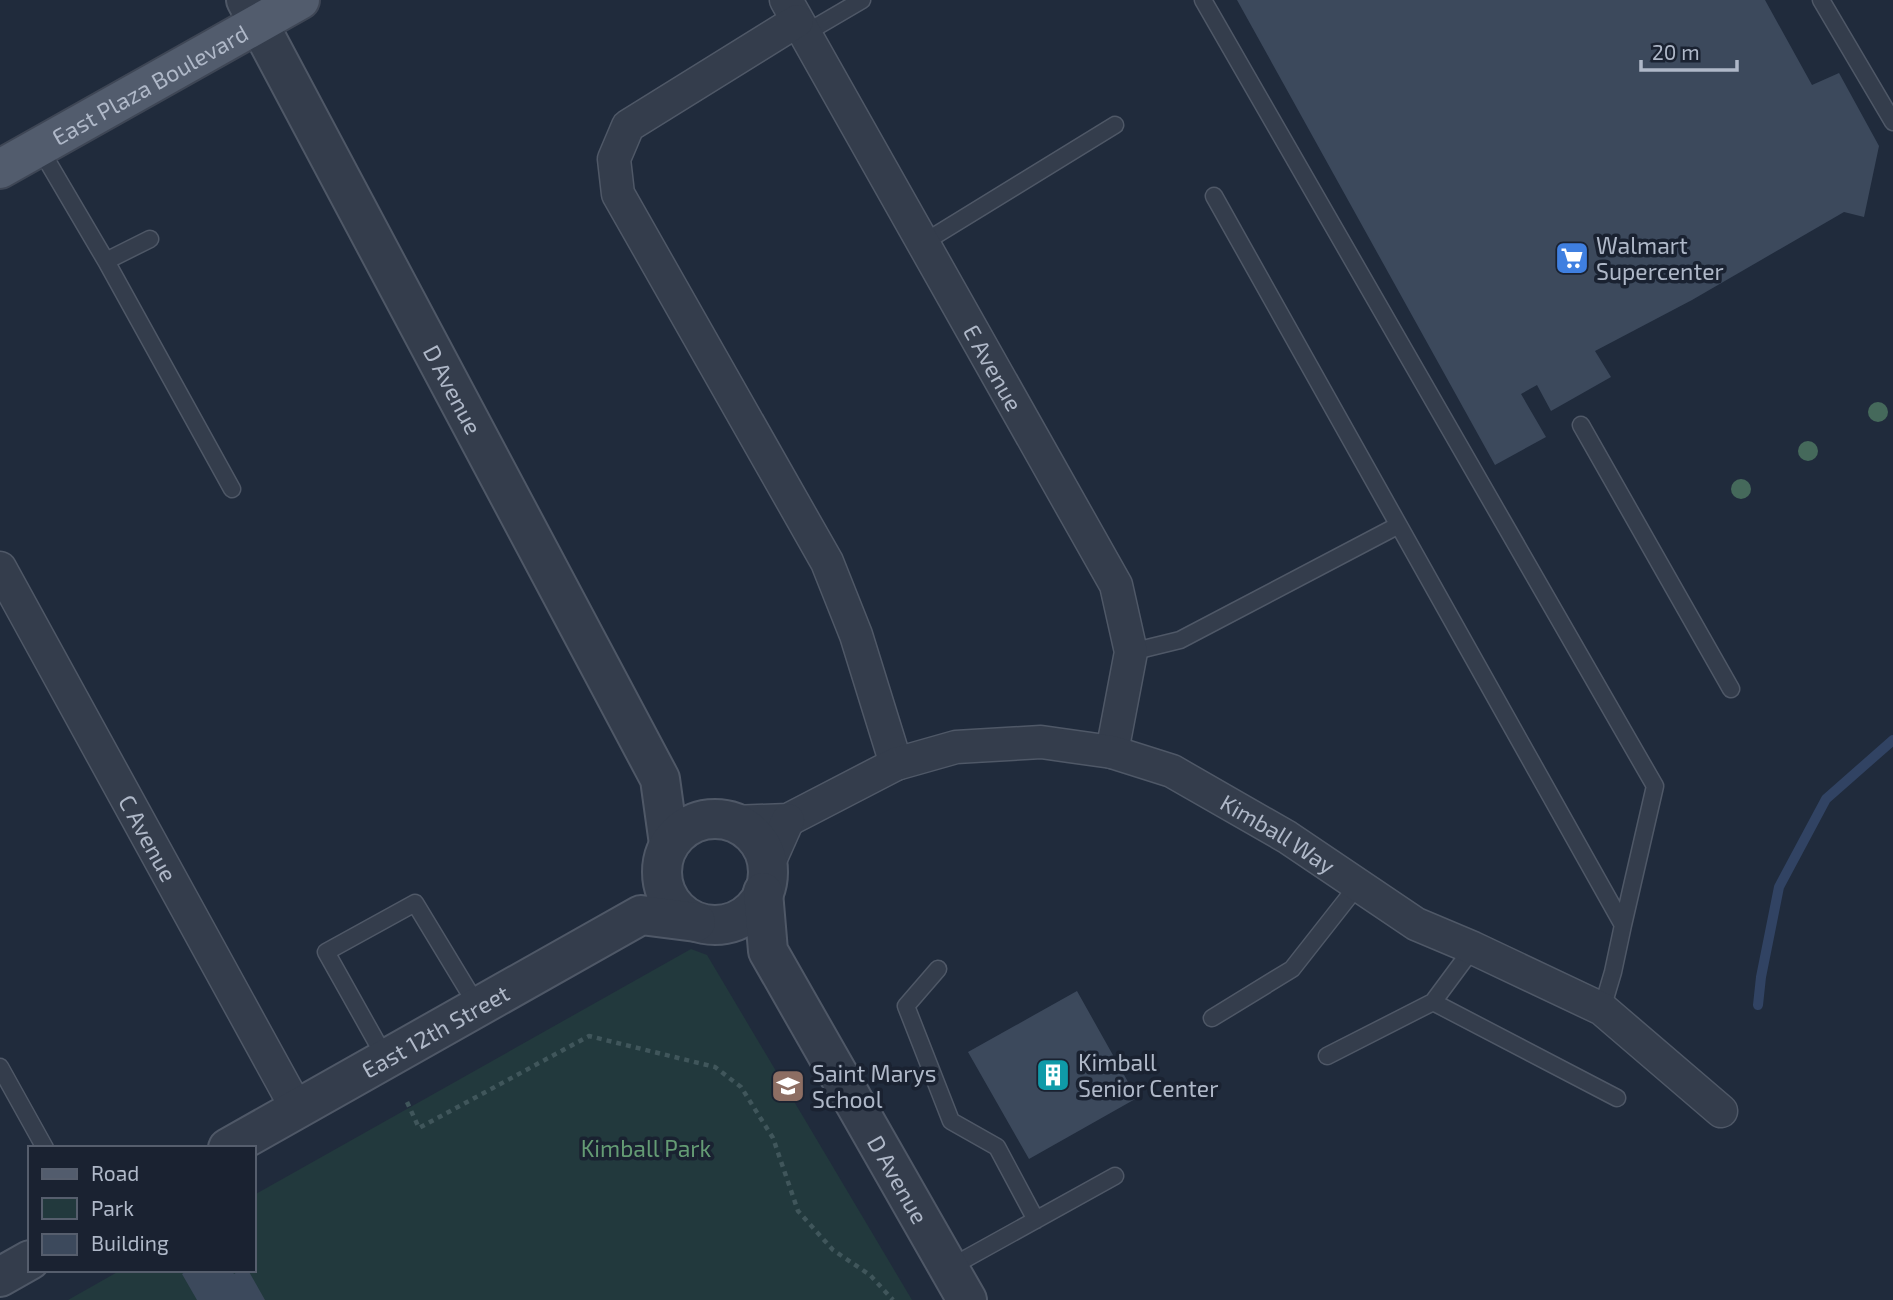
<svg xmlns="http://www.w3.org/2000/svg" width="1893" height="1300" viewBox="0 0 1893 1300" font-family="'Exo 2',sans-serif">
<rect width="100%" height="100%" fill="#202b3c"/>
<path fill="#22393d" d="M691,949L707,955L912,1300H68L121,1270H254V1195Z"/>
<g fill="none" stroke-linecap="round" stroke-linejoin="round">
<path stroke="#314363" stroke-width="10" d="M1758,1005L1761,977L1779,887L1826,799L1893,740"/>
</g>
<path fill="#3c495c" d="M1237,0H1765L1812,85L1839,73L1879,146L1864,217L1844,212L1692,300L1595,351L1611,377L1551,411L1537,385L1521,394L1546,437L1495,465Z
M1077,991L1137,1098L1029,1159L968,1052Z
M188,1270H232L234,1274L240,1270H248L265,1300H197L182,1274Z"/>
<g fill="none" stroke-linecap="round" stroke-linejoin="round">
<g stroke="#4f5867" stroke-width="19">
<path id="service" d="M1203,0L1655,786L1623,925
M1821,0L1893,122
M804,34L862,0
M39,147L106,261L232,489
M1214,196L1623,925L1613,972L1602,1009
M923,243L1115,125
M106,261L150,239
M1581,425L1731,689
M1131,652L1180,640L1397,526
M938,969L906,1006L951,1121L997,1147L1036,1220
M1433,1002L1617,1098
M1212,1018L1292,969L1358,885
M1327,1056L1433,1002L1473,948
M386,1059L326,952L415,903L478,1007
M0,1067L45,1148
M949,1268L1115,1176"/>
</g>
<g stroke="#4f5867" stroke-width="35">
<g id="minor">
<path id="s1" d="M786,0L1116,585L1131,652L1112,752"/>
<path d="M797,21L628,126L614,159L618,194L827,562L856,635L896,764"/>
<path id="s2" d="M0,568L297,1109"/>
<path id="s3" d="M732,822L788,820L896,764L956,747L1041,742L1112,752L1172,771L1287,837L1416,924L1473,948L1602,1009L1721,1111"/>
<path d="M768,865L788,820"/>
</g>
</g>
<g stroke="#4f5867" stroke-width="42">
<g id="tertiary">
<path id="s4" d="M246,0L660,779L669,844"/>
<circle cx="715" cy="872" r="53"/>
<path id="s5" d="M763,892L768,951L967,1300"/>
<path id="s6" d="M228,1148L641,915L696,922"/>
<path d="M0,1277L30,1260"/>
</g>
</g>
<g stroke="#3e4655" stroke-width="42">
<g id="primary">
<path id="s7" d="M0,169L300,0"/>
</g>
</g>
<path stroke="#40565b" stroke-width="4.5" stroke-dasharray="5 5" stroke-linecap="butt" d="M407,1102L419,1128L589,1036L715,1067L741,1087L773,1138L798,1211L833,1250L870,1275L893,1300"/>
<use href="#service" stroke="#343d4c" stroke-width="16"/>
<use href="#minor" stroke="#343d4c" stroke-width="32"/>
<use href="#tertiary" stroke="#343d4c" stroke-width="38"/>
<use href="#primary" stroke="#525c6d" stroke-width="38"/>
</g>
<g fill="#45695b">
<circle cx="1878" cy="412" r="10"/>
<circle cx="1808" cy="451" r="10"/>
<circle cx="1741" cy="489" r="10"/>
</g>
<defs>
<g id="supermarket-square" transform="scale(1.75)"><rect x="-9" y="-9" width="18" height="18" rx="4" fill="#3f7fe0" stroke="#1a2231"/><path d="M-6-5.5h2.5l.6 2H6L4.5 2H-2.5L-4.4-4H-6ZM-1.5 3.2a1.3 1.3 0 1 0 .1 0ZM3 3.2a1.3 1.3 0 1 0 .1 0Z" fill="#fff"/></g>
<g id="building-square" transform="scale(1.75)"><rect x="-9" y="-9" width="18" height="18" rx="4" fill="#0f9aa8" stroke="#1a2231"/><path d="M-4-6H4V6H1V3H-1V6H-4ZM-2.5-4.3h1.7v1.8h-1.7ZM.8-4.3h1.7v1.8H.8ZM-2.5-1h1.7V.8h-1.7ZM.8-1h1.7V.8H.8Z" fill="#fff"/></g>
<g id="school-square" transform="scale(1.75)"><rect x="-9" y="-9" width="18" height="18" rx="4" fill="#8d6e63" stroke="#1a2231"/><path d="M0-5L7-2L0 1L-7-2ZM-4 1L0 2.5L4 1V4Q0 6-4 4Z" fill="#fff"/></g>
</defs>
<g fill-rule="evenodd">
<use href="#supermarket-square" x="1572" y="258"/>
<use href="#building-square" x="1053" y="1075"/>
<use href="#school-square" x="788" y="1086"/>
</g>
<g text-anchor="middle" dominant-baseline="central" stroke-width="7" stroke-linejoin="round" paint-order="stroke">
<g font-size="23" fill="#afb8c8" stroke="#1a2231">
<text stroke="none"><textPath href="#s7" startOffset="172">East Plaza Boulevard</textPath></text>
<text stroke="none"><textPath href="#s1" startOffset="422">E Avenue</textPath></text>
<text stroke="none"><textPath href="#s4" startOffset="441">D Avenue</textPath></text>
<text stroke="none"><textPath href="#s3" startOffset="583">Kimball Way</textPath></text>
<text stroke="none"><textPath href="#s2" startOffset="308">C Avenue</textPath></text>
<text stroke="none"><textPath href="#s6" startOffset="238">East 12th Street</textPath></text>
<text stroke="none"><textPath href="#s5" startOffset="322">D Avenue</textPath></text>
</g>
<g font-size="23" fill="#afb8c8" stroke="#1a2231" text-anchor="start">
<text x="1596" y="245">Walmart<tspan x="1596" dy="26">Supercenter</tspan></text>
<text x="1078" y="1062">Kimball<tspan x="1078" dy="26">Senior Center</tspan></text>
<text x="812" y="1073">Saint Marys<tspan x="812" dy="26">School</tspan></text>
</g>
<g font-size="23" fill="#649b74" stroke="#1a2231">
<text x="646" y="1148">Kimball Park</text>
</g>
</g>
<rect x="28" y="1146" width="228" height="126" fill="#1a2231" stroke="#565e6d" stroke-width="2"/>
<rect x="42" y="1169" width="35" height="10" fill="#525c6d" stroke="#565e6d" stroke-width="2"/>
<text x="91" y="1181" font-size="21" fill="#afb8c8">Road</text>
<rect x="42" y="1198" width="35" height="21" fill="#22393d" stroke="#565e6d" stroke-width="2"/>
<text x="91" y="1216" font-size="21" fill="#afb8c8">Park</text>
<rect x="42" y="1234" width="35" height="21" fill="#3c495c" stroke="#565e6d" stroke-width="2"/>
<text x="91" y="1251" font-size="21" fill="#afb8c8">Building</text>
<path d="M1641 60v10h96v-10" fill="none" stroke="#afb8c8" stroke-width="3.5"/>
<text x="1652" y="60" font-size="21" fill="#afb8c8" stroke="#1a2231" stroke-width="5" paint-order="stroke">20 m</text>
</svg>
